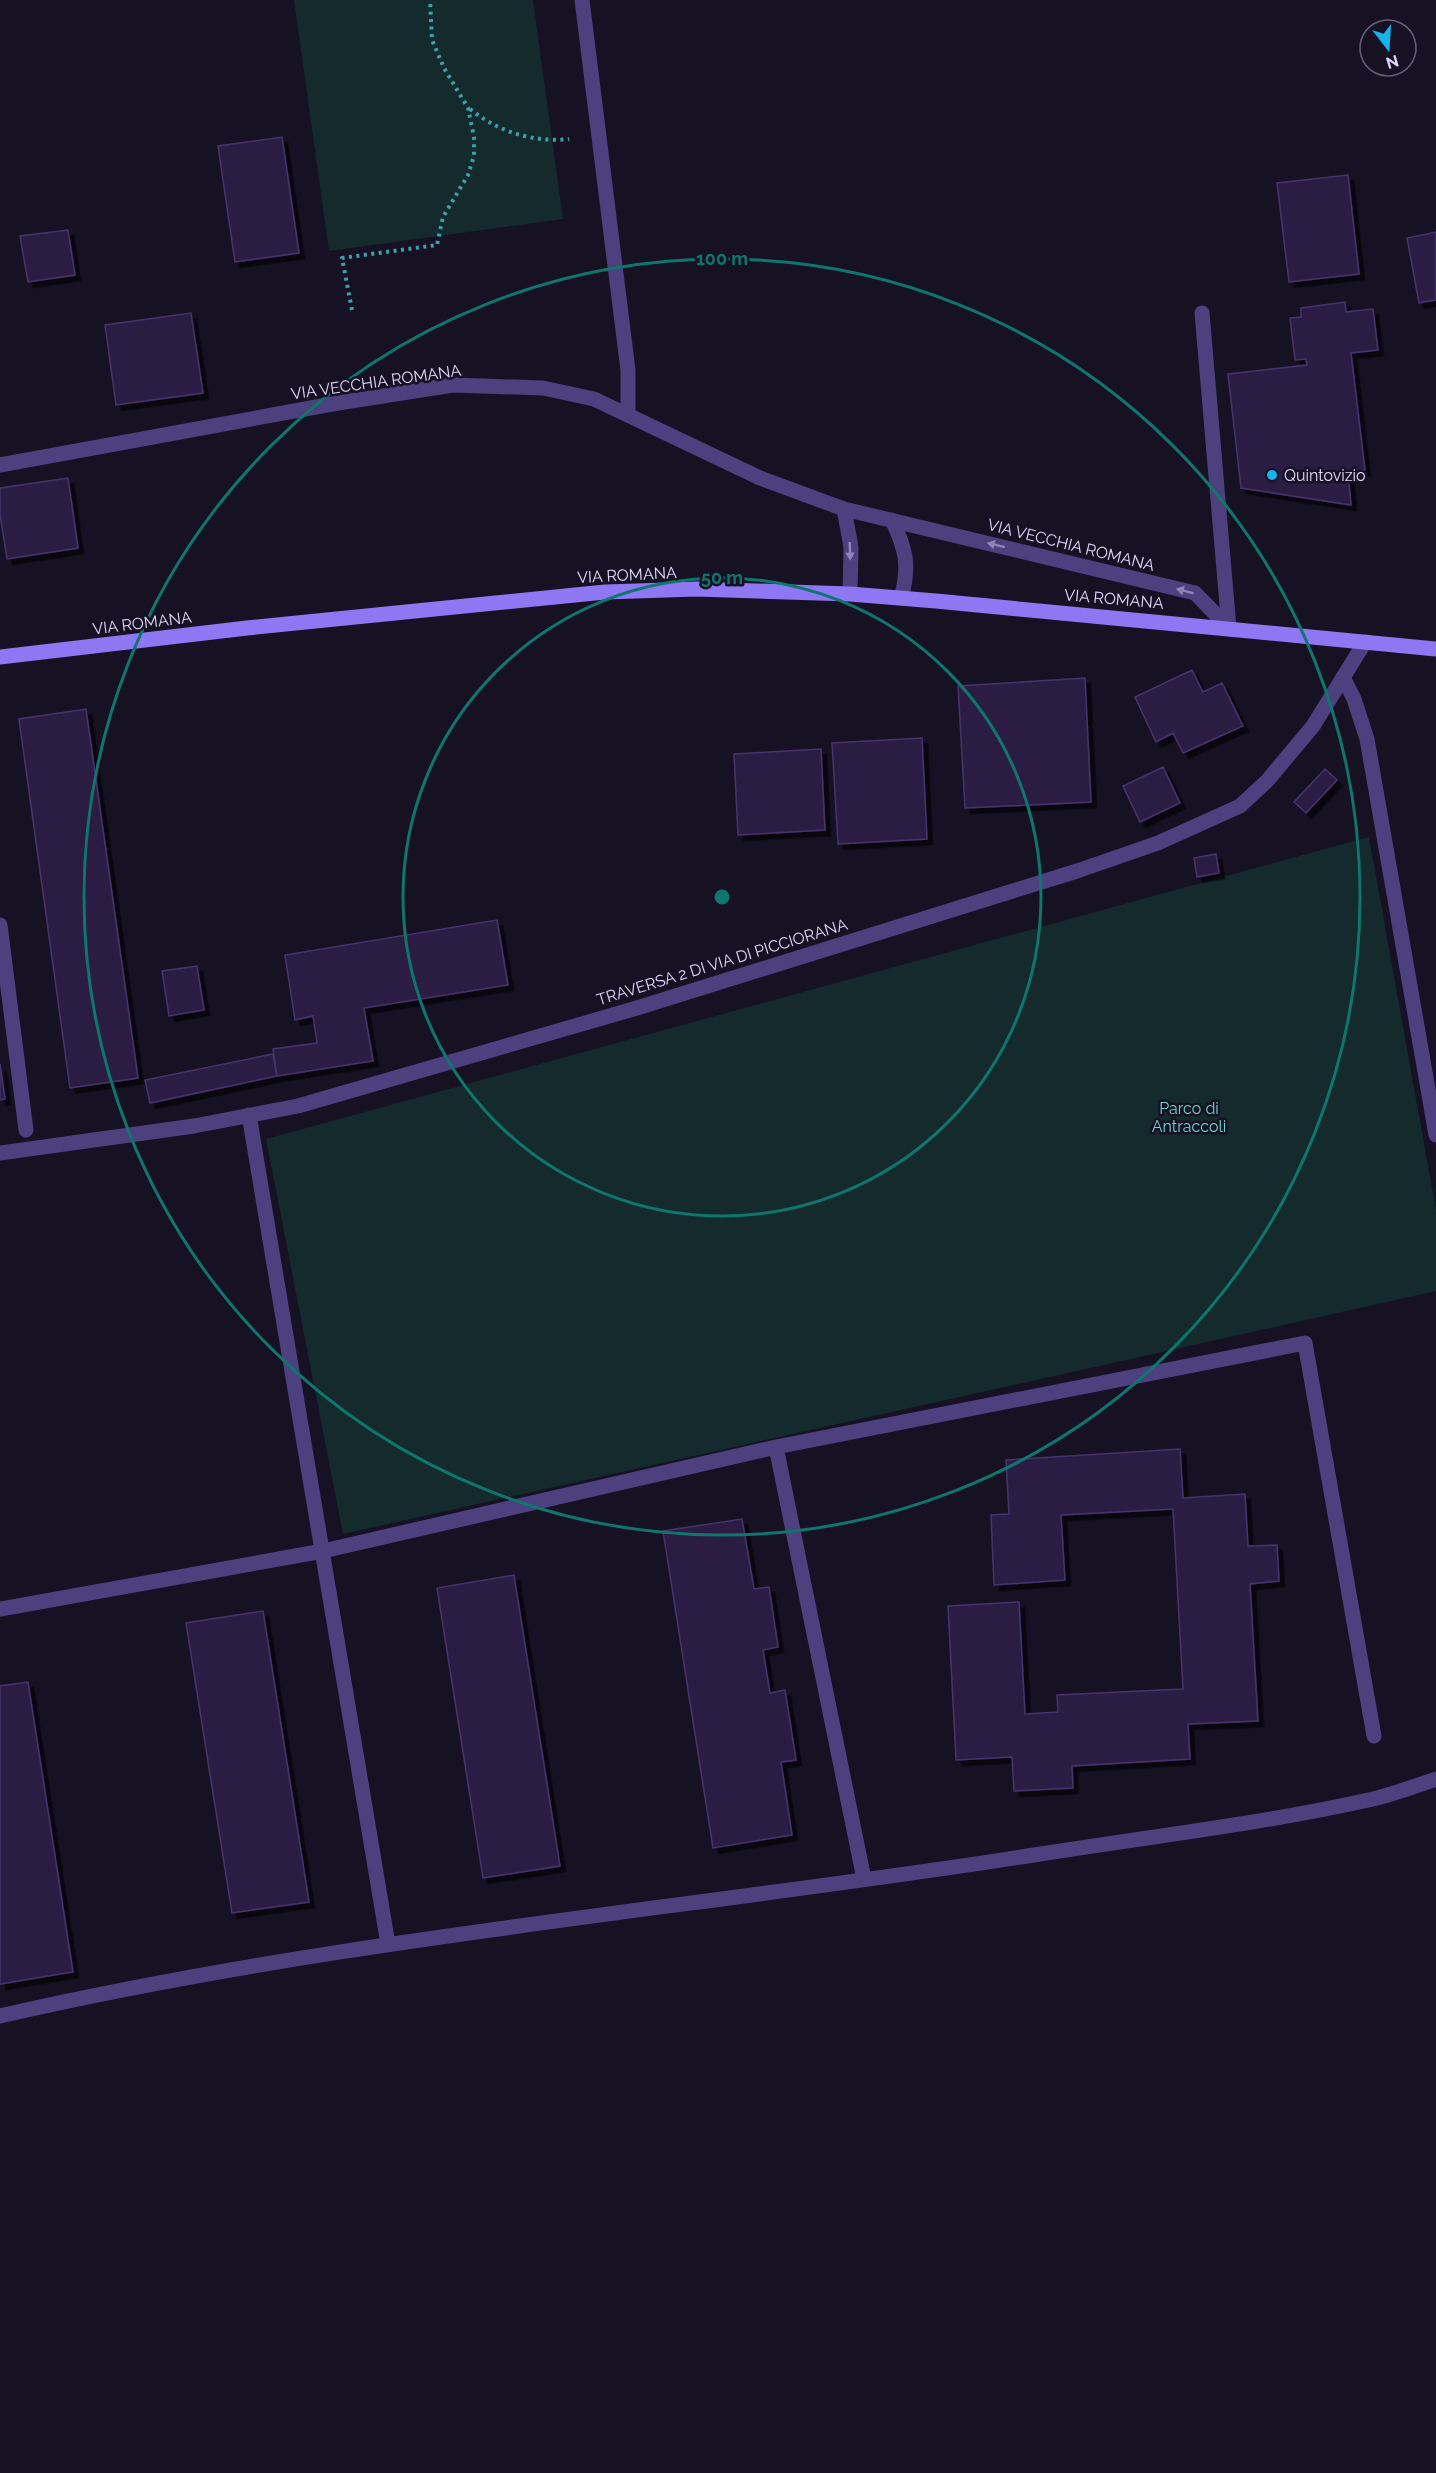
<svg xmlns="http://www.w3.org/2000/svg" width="1436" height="2473" viewBox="0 0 1436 2473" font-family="Raleway,sans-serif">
<defs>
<filter id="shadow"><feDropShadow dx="5.5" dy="5.5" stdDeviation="0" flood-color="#0009"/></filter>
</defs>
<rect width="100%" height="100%" fill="#171124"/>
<path fill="#142a2d" d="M294,0H533L563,219L329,251Z
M1369,837L1436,1210V1291L343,1534L266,1139Z"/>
<path fill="#2c1f43" stroke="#47336d" stroke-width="1.5" filter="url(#shadow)" d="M282,137L299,253L235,262L218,146Z
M1348,175L1359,274L1289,282L1277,183Z
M68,230L75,275L28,282L20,236Z
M1436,232V300L1419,303L1407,238Z
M1345,302L1346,312L1373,309L1378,350L1351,353L1365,470L1348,472L1351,505L1241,488L1228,374L1307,365L1306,359L1295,360L1290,318L1301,317V308Z
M191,313L203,393L116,405L105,325Z
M68,478L78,548L7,559L0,514V488Z
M1192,670L1203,692L1222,683L1243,726L1183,753L1173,733L1156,742L1135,697Z
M1085,678L1091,802L965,808L958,686Z
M86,709L138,1078L70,1088L19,719Z
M922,738L927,839L838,844L832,743Z
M821,749L825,830L738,835L734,754Z
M1163,767L1180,803L1140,822L1123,786Z
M1325,769L1337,780L1306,813L1294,802Z
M1216,854L1219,873L1197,877L1194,858Z
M497,920L508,985L364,1008L373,1061L277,1076L273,1049L317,1043L313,1016L295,1020L285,955Z
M197,966L204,1010L169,1016L162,971Z
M273,1054L277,1076L150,1103L145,1080Z
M0,1064L5,1099L0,1100Z
M1180,1449L1183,1498L1245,1494L1248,1546L1277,1545L1279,1581L1250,1584L1258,1721L1188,1724L1190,1759L1072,1766L1073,1788L1014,1791L1012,1757L956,1760L948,1606L1019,1602L1025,1714L1058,1712L1057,1695L1183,1689L1173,1509L1061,1515L1065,1580L994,1585L991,1515L1009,1514L1006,1460Z
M742,1519L754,1589L769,1587L778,1647L763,1650L770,1693L785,1690L796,1760L781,1762L792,1835L713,1848L663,1531Z
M514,1575L560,1866L483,1878L437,1588Z
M263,1611L309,1902L232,1913L186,1623Z
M28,1682L73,1972L0,1984V1686Z"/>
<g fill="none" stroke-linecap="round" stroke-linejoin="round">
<path stroke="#3aa2ad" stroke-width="4" stroke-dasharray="3 4.5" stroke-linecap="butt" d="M470,109C497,131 533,143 569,139
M352,310L342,258L437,245L443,217L468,175L474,156V137L468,108L444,68L432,40L430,0"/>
<path stroke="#4c407f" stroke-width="15" d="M1202,313L1229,628
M1343,677L1354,699L1367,739L1436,1135
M0,925L26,1130"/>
<path stroke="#4c407f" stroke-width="15" d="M582,0L628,370V414
M0,465L338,403L453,385L543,388L594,399L760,478L844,509L1195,593L1229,628
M844,509L851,547L850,594
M892,520C906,549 910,566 901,598
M249,1115L388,1944
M0,1153L194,1126L298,1106L637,1008L1077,871L1158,843L1240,806L1267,781L1313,726L1365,642
M776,1447L864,1879
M0,1609L323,1551L776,1447L1305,1343L1374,1736
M0,2016C340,1938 689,1909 1034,1855C1147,1837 1262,1824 1373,1799C1394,1794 1415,1786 1436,1779"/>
<path stroke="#8d77f3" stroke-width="15" d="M0,657L247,628L605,592L697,589L850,594L936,601L1436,649"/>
</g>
<defs><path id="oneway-solid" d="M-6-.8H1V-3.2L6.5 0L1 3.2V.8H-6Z" transform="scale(1.5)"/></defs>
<g fill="#8f84b7">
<use href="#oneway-solid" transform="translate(996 545) rotate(-166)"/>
<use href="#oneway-solid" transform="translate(850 551) rotate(88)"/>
<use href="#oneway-solid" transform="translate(1185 591) rotate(-165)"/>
</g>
<g fill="none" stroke="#0f766e" stroke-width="3">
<circle cx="722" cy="897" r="319"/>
<circle cx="722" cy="897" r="638"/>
</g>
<circle fill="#15b4ea" stroke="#171124" stroke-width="2" cx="1272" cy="475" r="6"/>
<g text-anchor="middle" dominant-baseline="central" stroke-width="5" stroke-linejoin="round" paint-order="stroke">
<g font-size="16" fill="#e1d7fb" stroke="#171124">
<text transform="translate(376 382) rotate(-8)">VIA VECCHIA ROMANA</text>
<text transform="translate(1071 545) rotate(14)">VIA VECCHIA ROMANA</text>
<text transform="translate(627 575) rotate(-3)">VIA ROMANA</text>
<text transform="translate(1114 599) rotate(5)">VIA ROMANA</text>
<text transform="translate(142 623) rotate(-7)">VIA ROMANA</text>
<text transform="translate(722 962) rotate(-17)">TRAVERSA 2 DI VIA DI PICCIORANA</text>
</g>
<g font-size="16" fill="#e1d7fb" stroke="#171124" text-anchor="start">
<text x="1284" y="475">Quintovizio</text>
</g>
<g font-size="16" fill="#69d5cb" stroke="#171124">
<text x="1189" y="1108">Parco di<tspan x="1189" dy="18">Antraccoli</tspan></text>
</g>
</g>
<circle cx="722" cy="897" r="9" fill="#0f766e" stroke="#171124" stroke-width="3"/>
<g font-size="18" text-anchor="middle" font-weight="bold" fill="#0f766e" stroke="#171124" stroke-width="5" stroke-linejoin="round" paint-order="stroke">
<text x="722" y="265">100 m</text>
<text x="722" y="584">50 m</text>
</g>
<g transform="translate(1388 48) rotate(163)"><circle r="28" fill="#171124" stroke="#68607a" stroke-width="1.5"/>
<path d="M0-4.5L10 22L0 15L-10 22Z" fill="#15b4ea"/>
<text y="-9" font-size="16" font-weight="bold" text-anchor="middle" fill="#e1d7fb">N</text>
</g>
</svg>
